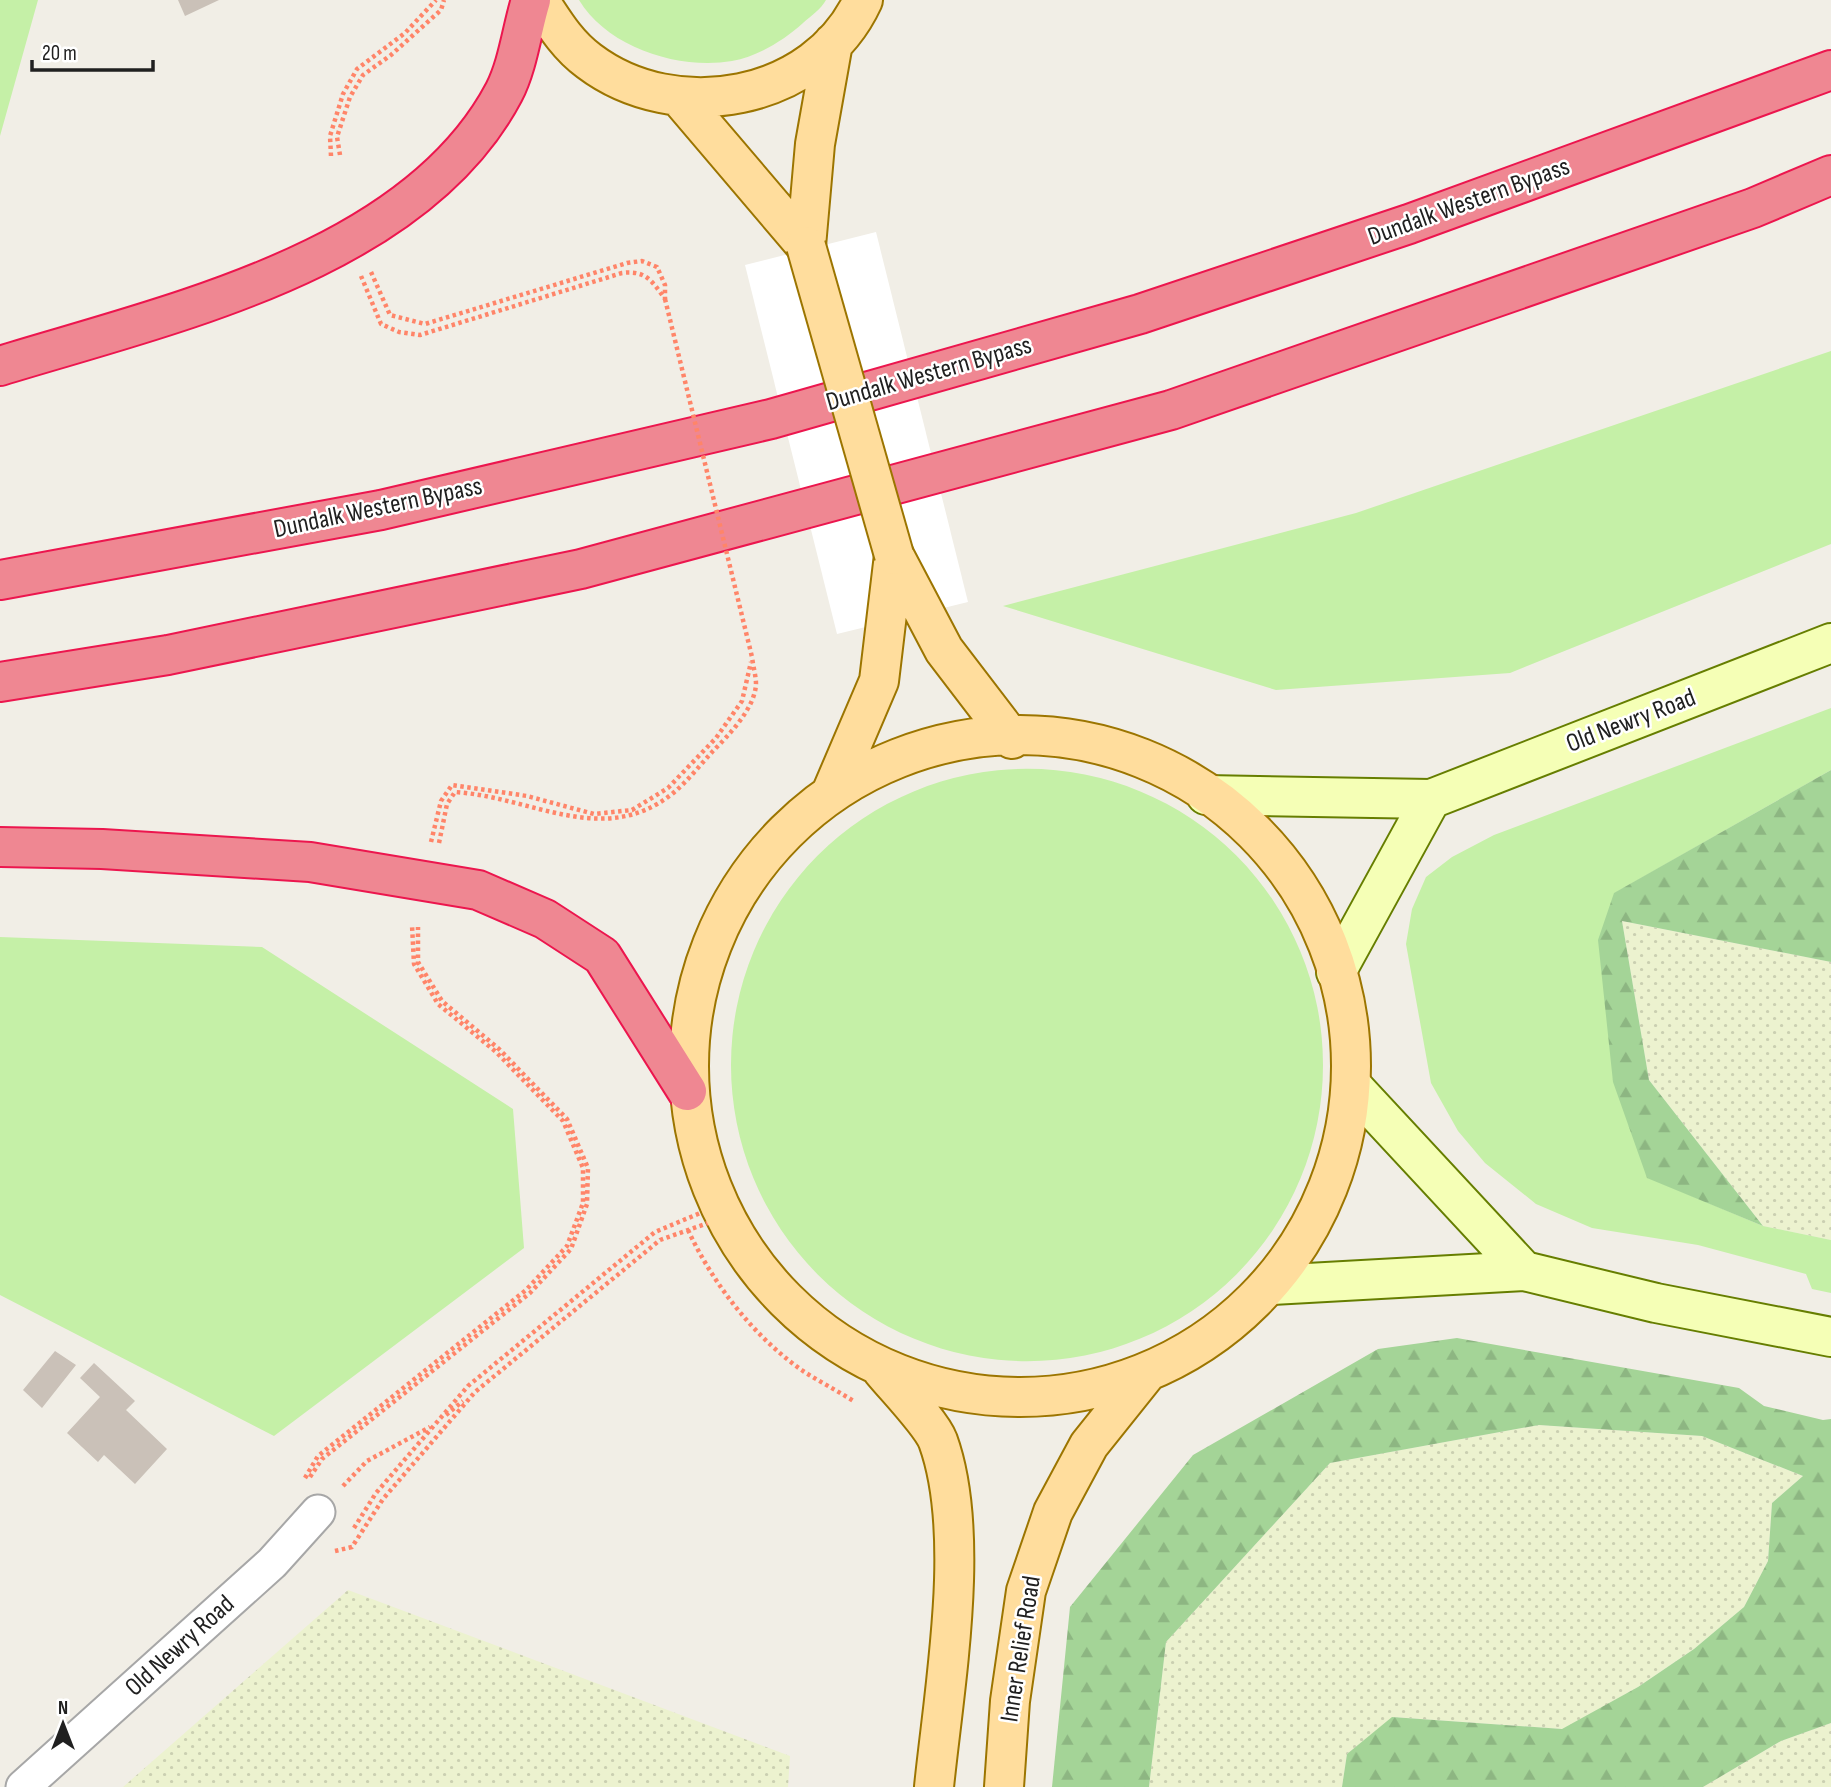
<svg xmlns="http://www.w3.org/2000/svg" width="1831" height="1787" viewBox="0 0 1831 1787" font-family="'Sofia Sans Condensed',sans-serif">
<defs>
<pattern id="farmland-dots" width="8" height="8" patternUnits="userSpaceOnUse" patternTransform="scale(1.75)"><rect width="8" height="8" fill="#ecf2cf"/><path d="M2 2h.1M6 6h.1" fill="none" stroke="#cacfb1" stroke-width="1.8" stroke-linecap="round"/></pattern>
<pattern id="forest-firs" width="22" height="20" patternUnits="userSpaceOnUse" patternTransform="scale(1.75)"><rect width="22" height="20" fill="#a4d497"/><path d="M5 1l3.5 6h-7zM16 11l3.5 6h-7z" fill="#8db682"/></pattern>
</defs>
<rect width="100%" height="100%" fill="#f1eee6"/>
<path fill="url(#farmland-dots)" d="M1622,921L1831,962V1240L1763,1226L1649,1080Z
M1539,1425L1702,1436L1803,1476L1772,1503L1768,1561L1744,1607L1694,1649L1638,1687L1563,1729L1393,1717L1347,1754L1342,1787H1149L1166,1642L1330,1463Z
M348,1590L790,1756L788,1787H123Z
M1831,1723V1787H1703L1781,1741Z"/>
<path fill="#c5f0a7" d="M0,0H38L0,136Z
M579,0H826C821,9 811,16 803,23C784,40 759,56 732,61C679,70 608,48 579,0Z
M1831,351V544L1510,673L1276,690L1003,606L1356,513Z
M1831,708V770L1615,893L1647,1177L1763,1226L1831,1240V1293L1812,1289L1806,1274L1698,1245L1592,1228L1536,1204L1485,1163L1458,1131L1431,1083L1406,944L1412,909L1426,877L1452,857L1494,835Z
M731 1065a296 296 0 1 1 592 0a296 296 0 1 1-592 0Z
M0,937L262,947L513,1109L524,1248L274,1436L0,1295Z"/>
<path fill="url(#forest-firs)" d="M1831,770V962L1622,921L1649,1080L1763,1226L1647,1178L1613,1082L1598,940L1614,893Z
M1457,1338L1739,1388L1764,1406L1823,1420L1831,1419V1723L1781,1741L1703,1787H1342L1347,1754L1392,1717L1562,1729L1638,1687L1694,1649L1744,1607L1768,1561L1772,1503L1803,1476L1702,1436L1539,1425L1330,1463L1166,1642L1149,1787H1052L1070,1607L1193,1455L1378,1349Z"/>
<path fill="#fff" d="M876,232L968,602L837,634L745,265Z"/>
<path fill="#cac1b8" d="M178,0H219L185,16Z
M55,1351L76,1365L42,1408L23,1390Z
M94,1363L135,1401L126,1410L167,1449L135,1484L104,1455L98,1462L67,1433L100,1397L80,1378Z"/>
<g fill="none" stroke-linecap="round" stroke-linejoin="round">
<g stroke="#a7a7a7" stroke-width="37">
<path id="street" d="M23,1787L272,1563L318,1512"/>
</g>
<g stroke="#667e00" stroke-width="42">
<path id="secondary" d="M1206,795L1431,799L1831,643
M1336,972L1431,799
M1353,1087L1524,1271
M1272,1285L1524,1271L1656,1303L1831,1337"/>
</g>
<g stroke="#9c7500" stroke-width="42">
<path id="primary" d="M539,0C554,23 567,45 589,61C675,126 816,102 863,0
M680,98L806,246
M806,246L815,144L833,43
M894,555L944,650L1012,739
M689 1066a331 331 0 1 1 662 0a331 331 0 1 1-662 0Z
M832,791L879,681L894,555
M882,1370C895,1386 931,1423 938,1441C972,1535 944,1688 934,1787
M1004,1787L1010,1701L1026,1591L1053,1512L1089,1445L1145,1375"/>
</g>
<g stroke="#ec164e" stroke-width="42">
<path id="highway" d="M0,366C169,314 415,261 504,92C518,65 522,29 531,0
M0,580L381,510L771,419L1140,314L1409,224L1831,70
M0,682L168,655L581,569L1171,410L1753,208L1831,175
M0,847L102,849L310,862L478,890L545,919L602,956L687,1091"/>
</g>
<path stroke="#ff8569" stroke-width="4.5" stroke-dasharray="3.5 3.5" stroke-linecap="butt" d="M340,155L337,137L350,97L363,75L391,55L441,10L444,0
M331,156L330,136L343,94L357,69L405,33L436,0
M371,272L390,315L425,324L627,263L642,261L657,267L665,285V299
M361,276L381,324L399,332L420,335L622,273C646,270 652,281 665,299
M431,842L441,801L452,785L527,796L594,814L632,810L668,788L716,738L742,701L751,662
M439,843L447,804L455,792C532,797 603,848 672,794C687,782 700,765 713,751C729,735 755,708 756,684C756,676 753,666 752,657
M688,1230C713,1284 754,1337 803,1371C820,1382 838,1391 855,1402
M446,1415L463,1401
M310,1477L322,1459L530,1293L571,1249L587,1204L588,1168L567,1119L499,1049L442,1001L418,962V927
M305,1478L318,1456L526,1290L567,1246L583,1203V1168L563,1121L496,1052L438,1004L414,964L412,925
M343,1486L367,1461L430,1427
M354,1528L376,1493L468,1386L655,1232L717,1206
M335,1551L352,1547L383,1499L475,1392L660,1240L725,1217"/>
<use href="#street" stroke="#fff" stroke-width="33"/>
<use href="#secondary" stroke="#f5ffb6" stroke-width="38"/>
<use href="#primary" stroke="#ffdd9d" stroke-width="38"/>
<use href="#highway" stroke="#ef8792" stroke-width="38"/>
<g stroke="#9c7500" stroke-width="42" stroke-linecap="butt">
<path id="primary-bridge" d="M806,246L894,555"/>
</g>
<path stroke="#ff8569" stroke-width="4.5" stroke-dasharray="3.5 3.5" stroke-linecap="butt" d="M665,299L752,657"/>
<use href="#primary-bridge" stroke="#ffdd9d" stroke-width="38"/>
</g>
<g text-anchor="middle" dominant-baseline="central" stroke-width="5" stroke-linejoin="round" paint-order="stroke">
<g font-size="26" fill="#202020" stroke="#fff">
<text transform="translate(1469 202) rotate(-20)">Dundalk Western Bypass</text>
<text transform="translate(929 374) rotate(-16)">Dundalk Western Bypass</text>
<text transform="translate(378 508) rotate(-12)">Dundalk Western Bypass</text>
<text transform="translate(1631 721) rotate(-21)">Old Newry Road</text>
<text transform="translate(180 1646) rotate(-42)">Old Newry Road</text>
<text transform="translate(1021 1649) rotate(-81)">Inner Relief Road</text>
</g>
</g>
<g transform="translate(63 1724)" stroke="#ffffff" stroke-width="5" paint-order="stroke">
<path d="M0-5L12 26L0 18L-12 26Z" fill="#202020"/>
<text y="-10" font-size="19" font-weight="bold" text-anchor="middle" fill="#202020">N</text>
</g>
<path d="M32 60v10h121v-10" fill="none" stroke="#202020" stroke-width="3.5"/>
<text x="42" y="60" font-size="21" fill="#202020" stroke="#ffffff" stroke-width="5" paint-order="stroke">20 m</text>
</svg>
